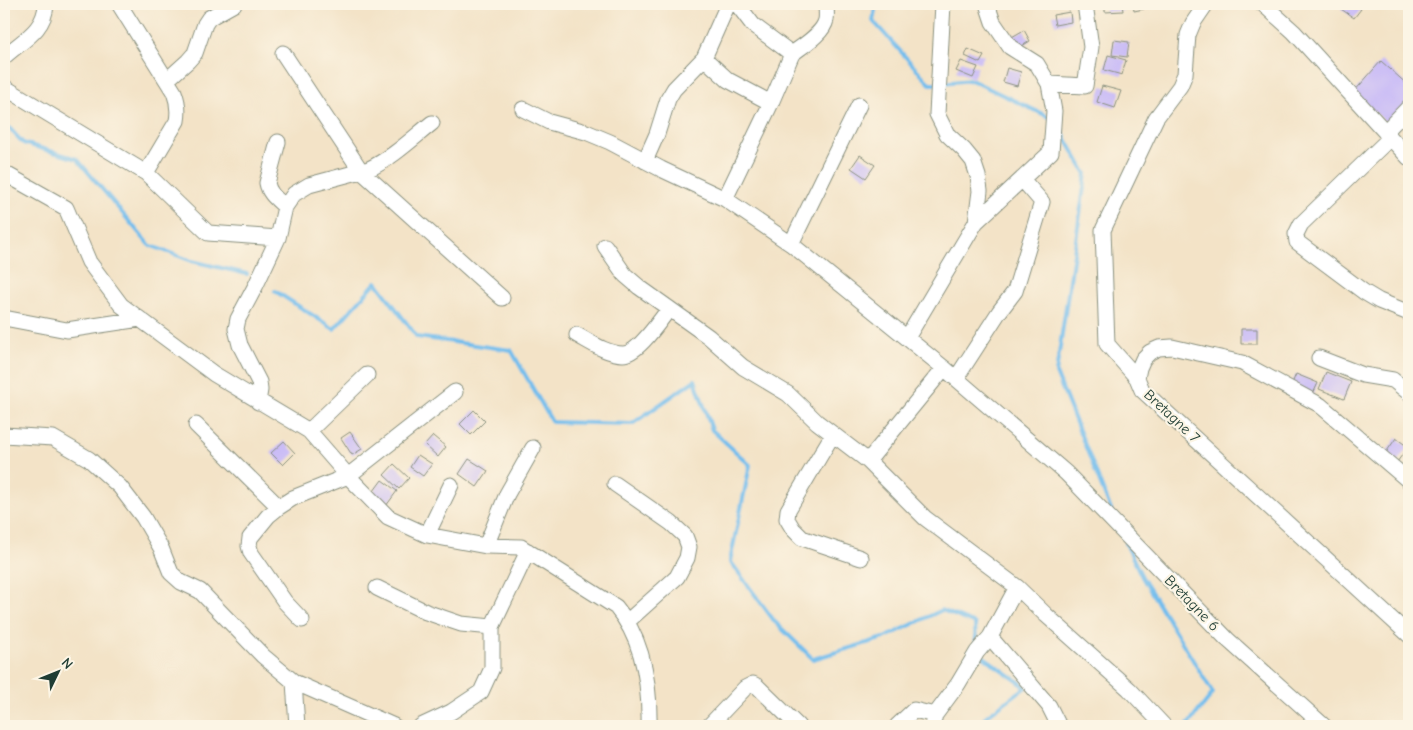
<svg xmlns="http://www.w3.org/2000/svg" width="1413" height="730" viewBox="0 0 1413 730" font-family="'Comic Neue',sans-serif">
<rect width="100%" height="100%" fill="#fcf5e5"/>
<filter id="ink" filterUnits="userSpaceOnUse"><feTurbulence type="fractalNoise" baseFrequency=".02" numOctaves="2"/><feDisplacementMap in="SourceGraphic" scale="10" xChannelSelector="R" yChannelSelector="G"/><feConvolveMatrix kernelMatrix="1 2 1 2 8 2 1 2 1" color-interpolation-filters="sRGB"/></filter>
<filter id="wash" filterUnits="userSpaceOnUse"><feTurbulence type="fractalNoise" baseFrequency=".0096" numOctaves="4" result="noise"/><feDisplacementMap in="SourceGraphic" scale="20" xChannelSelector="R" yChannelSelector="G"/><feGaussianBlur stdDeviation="1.12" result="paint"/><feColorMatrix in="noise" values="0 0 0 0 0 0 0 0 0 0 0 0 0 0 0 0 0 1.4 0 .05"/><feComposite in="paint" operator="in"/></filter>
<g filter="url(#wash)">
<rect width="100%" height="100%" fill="#f3e3c7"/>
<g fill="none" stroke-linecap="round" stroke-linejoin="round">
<path stroke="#74beed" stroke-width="4" d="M876,4L873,21L930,84H935
M942,83L971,80L1049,117
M4,122L23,143L77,159L149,245L192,261L247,274
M1059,127L1086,174L1056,373L1111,510
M275,291L334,329L376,282L417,337L511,350L552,422L632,424L695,380L712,430L750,465L730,561L775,622L813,659L884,638L942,610L975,624L976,645
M1126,544L1142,577L1213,693L1187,726
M981,655L1026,687L985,717L982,726"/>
</g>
<g id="blocks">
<path fill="#c7b9f7" d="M1105,4H1122L1123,11L1105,12Z
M1133,4H1143L1144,9L1134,11Z
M1345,4H1354L1361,9L1354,18L1341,9Z
M1070,12L1071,22L1055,25L1053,15Z
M1024,30L1030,41L1017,49L1010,38Z
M1114,40L1129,42L1127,57L1112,55Z
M968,49L984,56L980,63L965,56Z
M1108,55L1126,60L1122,75L1104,70Z
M961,61L978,67L973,78L956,71Z
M1381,61L1409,86V101L1388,124L1353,93Z
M1007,68L1021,72L1017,86L1003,82Z
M1102,86L1121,91L1115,108L1097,102Z
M860,155L875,165L866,178L851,168Z
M1241,329H1257V344H1241Z
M1326,372L1351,382L1344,399L1319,389Z
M1296,374L1318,383L1312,396L1291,386Z
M474,410L485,421L471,435L460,424Z
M350,432L362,449L352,455L341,438Z
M433,436L446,447L438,457L425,445Z
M1396,438L1408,447L1397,462L1385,454Z
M284,441L295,453L283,465L271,453Z
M418,455L432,464L423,476L410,467Z
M469,459L488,471L477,487L459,474Z
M394,464L409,478L399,489L384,475Z
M382,480L397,491L386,506L371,495Z"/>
</g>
</g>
<g filter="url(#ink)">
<use href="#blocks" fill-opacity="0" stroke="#89907e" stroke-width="1"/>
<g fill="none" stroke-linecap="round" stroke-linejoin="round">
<g stroke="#89907e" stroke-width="17">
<path id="minor" d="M119,4L174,92C178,102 179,110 177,121L146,173
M737,4L753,25L792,54L771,103L725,199L791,244L944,368L868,461
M943,4L937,114L947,134L964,150L973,161L978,176L980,191L976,222
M1263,4L1294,32L1409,158
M283,53L361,171L502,298
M792,54C802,46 823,34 826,20C827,15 826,9 826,4
M4,57C21,41 45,31 46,4
M704,58L728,80L771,103
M167,80L188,61L195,53L205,24L209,18L234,4
M1049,84L1085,86L1091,47L1085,4
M4,87L146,173L208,233L278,238
M523,109L549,122L586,132L610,142L661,169L725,199
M1385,132L1409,107
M1390,138L1301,224L1296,234L1297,242L1364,292L1379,301L1409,313
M278,142L267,183C269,194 277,199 285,207
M645,161L657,134L668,99L674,89L704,58L728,4
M4,173L66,208L89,262L121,305L214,374L309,431L348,476L388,517L427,535L486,546L521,547L616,607C643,639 650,685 649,726
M791,244L859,105
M605,246L625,275L639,287L709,337L743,367L788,394L817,422L868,461L925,518L1017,587L1046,615L1129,689L1164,726
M4,318L67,330L140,319
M577,335C590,342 607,354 623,354C638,354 660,320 669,309
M907,338L976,222L1051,152L1054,111L1049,84L1037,64L1010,47L993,22L987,4
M1319,358L1363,375L1393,380L1409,393
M944,368L1066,473L1227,639L1324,726
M957,377L999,312L1015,291L1042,202L1022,179
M1137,378L1107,344L1103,230L1156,118L1180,86L1185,74L1188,35L1193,23L1206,4
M258,402L260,390L259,382L240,345L236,329L238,319L256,285L278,238L285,207L294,194L309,185L369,169C392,158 412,139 432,123
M196,425L279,507
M309,431L367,375
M833,434L788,510L787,519L793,529L802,538L861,558
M4,435L53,438L89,459L120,487L143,517L161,548L171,573L181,582L200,591L263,656L294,682L394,726
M1409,481L1320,405L1242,363L1172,347L1159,348L1150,352L1143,359L1139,368L1137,378L1142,390L1409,635
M615,484L671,523L685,536L689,547L687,558L677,577L628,621
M427,535L451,485
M486,546L507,494L533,448
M377,588L426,612L461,624L492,627
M302,620L285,602L251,553L249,546L250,538L268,516L279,507L293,498L348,476L455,392
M990,637L1049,706L1059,726
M294,682L297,726
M421,726L451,712L481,692L492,668V627L528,551
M709,726L745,688L753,684L757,686L798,726
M897,726L914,710L935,715
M932,726L935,715L958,684L977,652L990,637L1017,587"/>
</g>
<use href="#minor" stroke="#fff" stroke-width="15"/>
</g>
</g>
<g text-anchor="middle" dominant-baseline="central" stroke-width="4.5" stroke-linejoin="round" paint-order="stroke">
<g font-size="15" fill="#1f3d34" stroke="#fcf5e5">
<text transform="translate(1172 416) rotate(43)">Bretagne 7</text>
<text transform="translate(1192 603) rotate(46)">Bretagne 6</text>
</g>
</g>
<rect width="1413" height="730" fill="none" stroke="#fcf5e5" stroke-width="20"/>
<g transform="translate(58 672) rotate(47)" stroke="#fcf5e5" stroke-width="4" paint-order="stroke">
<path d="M0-4L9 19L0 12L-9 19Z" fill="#1f3d34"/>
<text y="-8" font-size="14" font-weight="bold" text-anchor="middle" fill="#1f3d34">N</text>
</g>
</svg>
